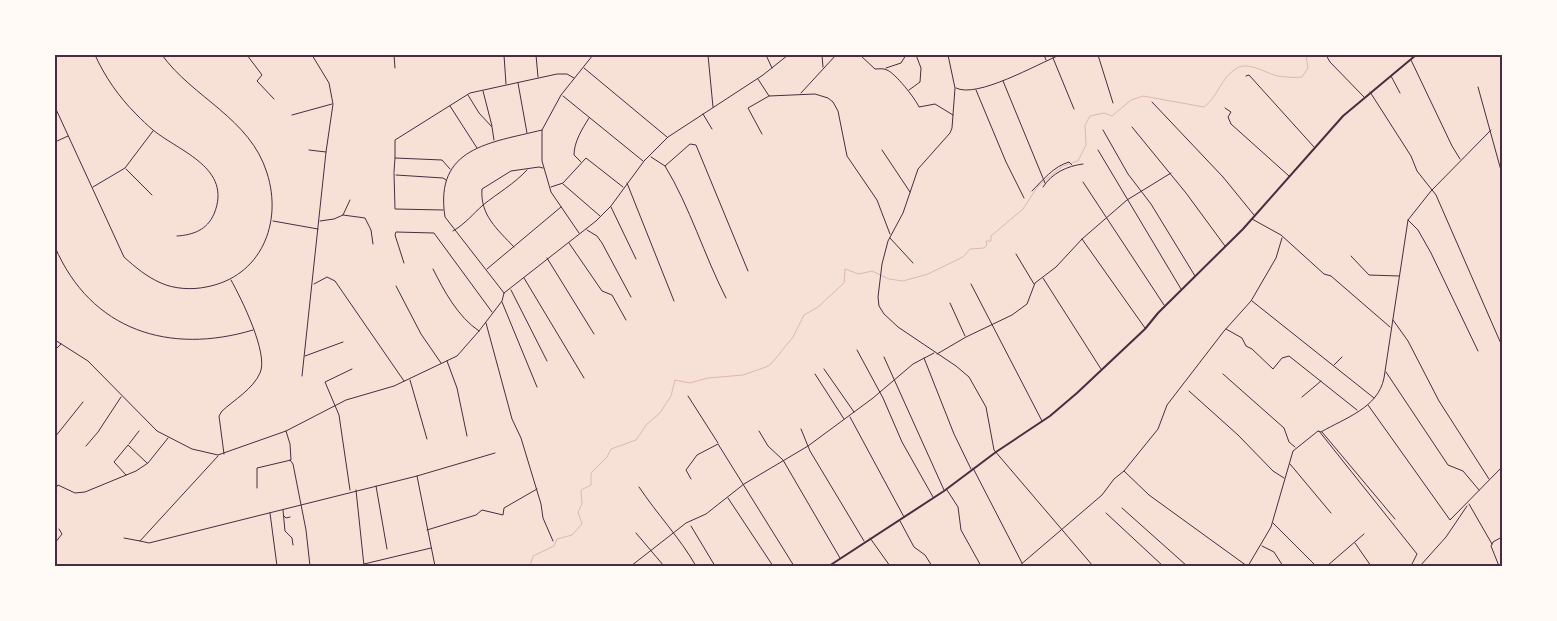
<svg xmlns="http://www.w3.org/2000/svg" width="1557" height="621" viewBox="0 0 1557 621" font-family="Arial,sans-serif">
<rect width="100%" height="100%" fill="#f7e1d7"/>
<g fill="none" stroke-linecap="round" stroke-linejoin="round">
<path stroke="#dcb8b0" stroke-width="1" d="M530,566L533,556L554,546L557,539L572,535L582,524L578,512L582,504L581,490L591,485V473L607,457L611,449L636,440L647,424L660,413L671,396L675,380L690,383L708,378L743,375L766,367L772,363L793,337L804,315L818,307L844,283L845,269L859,274L872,271L889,279L903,281L928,274L963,257L970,249L984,248L987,245L986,241H991V236L1023,209L1038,186L1063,166L1078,161L1086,145L1085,125L1090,116L1104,113L1112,116L1131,100L1143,96L1204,107C1218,97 1221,77 1237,68C1249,61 1267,74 1278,76C1285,77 1295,78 1302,77L1308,68L1306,55"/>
<path stroke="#4a2c40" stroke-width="1" d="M95,55C105,77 119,97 136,114C142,120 147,125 153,130C180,152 233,168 214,214C207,230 193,235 177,236
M247,55L262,75L257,81L274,99
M394,55L395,68
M504,55L506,84
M536,55L538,77
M708,55L713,107
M766,55L772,68
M822,55L823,67
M860,55L875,69C879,69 883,68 887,70C895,73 915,98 919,107L935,104L953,115
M948,55L955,88L952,128L950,133L918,169L903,213L888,241L882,264L878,297L879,306L884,314L898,327L956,366L969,377L986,407L994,450L1093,566
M1044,55L1046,60
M1098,55L1113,103
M1326,55L1330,62L1364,97
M1053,58L1074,109
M1411,60L1452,146L1460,159
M584,68L667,137
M886,68L901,63L906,55
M1246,76L1249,75L1314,147
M1391,76L1400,93
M758,79L769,96L815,94L828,98L833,102L838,111L847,156L877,200L890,234
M1003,81L1045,183
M518,83L527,133
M1478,87L1502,174
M956,88C977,99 1037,64 1060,55
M909,90L920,82L921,68L916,55
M976,90L1006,162L1024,198
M483,91L492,126
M1370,92L1411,156L1417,171L1436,195L1502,346
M801,93L836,55
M468,95L479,113L492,127L494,140
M563,96L643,161
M1152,102L1223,177L1254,215
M450,106L477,148
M55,107L124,257C135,267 147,277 161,283C174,289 192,290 206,287C261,277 283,223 267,173C250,118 193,98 162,55
M1225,108L1231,112L1228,117L1231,124L1289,176
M703,114L712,129
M292,115L332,104
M1132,127L1186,193L1225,246
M1103,130L1128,174L1151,204L1195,276
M762,134L748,108L769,96
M55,142L68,136
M309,150L326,152
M882,150L910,192
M1098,150L1181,289
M651,157L665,166
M581,162L574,155C574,142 582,129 589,118
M126,169L152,195
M450,169L442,160L395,158V140L470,93L557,74H567L574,78
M394,172L395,158
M394,173L395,209L443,210
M396,175L443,178L446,180
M1083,182L1164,305
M627,183L674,301
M563,184L600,216
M93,187L125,168L153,131
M551,187L563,183L586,158L623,187
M1043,187C1052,173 1067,166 1083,164
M1032,191C1042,181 1054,166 1069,162L1072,165
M611,207L636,259
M343,215L365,218L371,230L373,244
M1252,219L1281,235L1324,274L1331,276L1390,327
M1408,220L1418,230L1431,253L1478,351
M273,221L318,229
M320,221L334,219L343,215L350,200
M587,230L597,236L602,243L631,297
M453,231C465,224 473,214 483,205C498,193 514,184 527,170
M579,233L551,192L542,161V130L561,95L593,55
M890,238L913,263
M1082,239L1145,328
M569,243L602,291L612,295L626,320
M55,247C91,331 170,355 253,330
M514,247C497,229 480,215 482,189L511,171L539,167L543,168
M1016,254L1034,284
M1351,256L1369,275L1399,276
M547,258L594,334
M404,263L395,235L396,232L434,233L492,312
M433,269C444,291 458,317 479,331
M487,269L561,207
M524,278L584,378
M1043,278L1101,369
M314,284L327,277L335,281L404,381
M971,284L1042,421
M396,286L421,334L441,363
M511,290L547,361
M504,293L445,217C434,147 490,143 542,130
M726,298C704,255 690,207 665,166L690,144L696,145L748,271
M1252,301L1374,398
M502,302L537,387
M950,303L965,336
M1393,320L1408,341L1439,401L1489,479
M486,323L512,419L521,438L541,504L543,518L553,541
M1226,329L1242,338L1246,346L1252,349L1273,369L1282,358L1289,356L1357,410
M55,340L88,361L157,431L192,449L218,455L286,431L346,400L394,386L457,356L479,331L502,301L504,293L596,221L611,206L644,161L668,137L763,75L788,55
M55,350L61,344
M857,350L883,398L902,442L933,497
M937,354L966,337L1012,315L1027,304L1035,283L1056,267L1082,239L1127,200L1171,173
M305,356L343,342
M884,357L944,490
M924,358L954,434L971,469
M447,361L457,388L467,436
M1334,365L1342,357
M824,369L854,412
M1386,372L1448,465L1463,471L1479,490
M815,374L844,419
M1223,374L1284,428L1289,442L1295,447
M302,376L326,152L333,104L329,83L312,55
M410,380L427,439
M1189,391L1238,435L1273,471L1284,478
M688,396L718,443
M1302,397L1321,381
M1368,405L1450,520L1502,467
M850,417L904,517
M801,429L810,451L864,541
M759,431L768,446L783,460L840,558
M1319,431L1417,554L1411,566
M1322,432L1395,519
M55,437L83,402
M129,444L139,431
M86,446L98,432L121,397
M224,454L219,416L222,411C234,400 253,389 260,373C269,354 241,298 231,280
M290,460L293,464L306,530L310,566
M1290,464L1331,513
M973,468L1022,563
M126,475L114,462L128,445L147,463
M417,476L435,566
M691,479L686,470L697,455L718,444L794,566
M376,486L387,549
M639,487C657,514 680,538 696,566
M257,488V468L291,460L290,444L286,431
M55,489L58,485L75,493L85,492L136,471L148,463L168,438
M350,490L339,415L325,382L352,369
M356,490L364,566
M947,490L958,507L961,530L981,566
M728,498L773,566
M1469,504L1492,544
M1122,508L1187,566
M283,510L285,531L292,538L293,545
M270,513L277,566
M1106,513L1163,566
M284,516L286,518L290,517
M900,521L914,547L925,555L932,566
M1273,523L1316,566
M691,526L715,566
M427,530L476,515L482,510L503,515L504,508L537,489
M636,533L664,566
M124,538L140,541L218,456
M870,538L890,566
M140,541L149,543L417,476L495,453
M55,543L62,534L59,529
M1355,543L1371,566
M1262,546L1274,552L1283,566
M364,564L431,548
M631,566L686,523L706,514L744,484L808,446L873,398L913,364L934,353
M1019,566L1102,495L1114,479L1124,471
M1247,566L1149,495L1124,471L1158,429L1167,405L1224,331L1251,301L1276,258L1282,238
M1248,566L1271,527L1293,451L1318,431L1321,432C1345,418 1378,408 1384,378L1408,220L1431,191L1491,130
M1327,566L1364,534
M1420,566L1446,537L1467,506
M1499,566L1491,546L1493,542L1502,537"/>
<path stroke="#4a2c40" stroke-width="2" d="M829,566L944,491L996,452L1050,416L1077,393L1145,329L1158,313L1243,229L1343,116L1416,55"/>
</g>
<rect width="1557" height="621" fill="none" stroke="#fffaf5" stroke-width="112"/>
<rect x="56" y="56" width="1445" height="509" fill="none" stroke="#4a2c40" stroke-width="2"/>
</svg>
